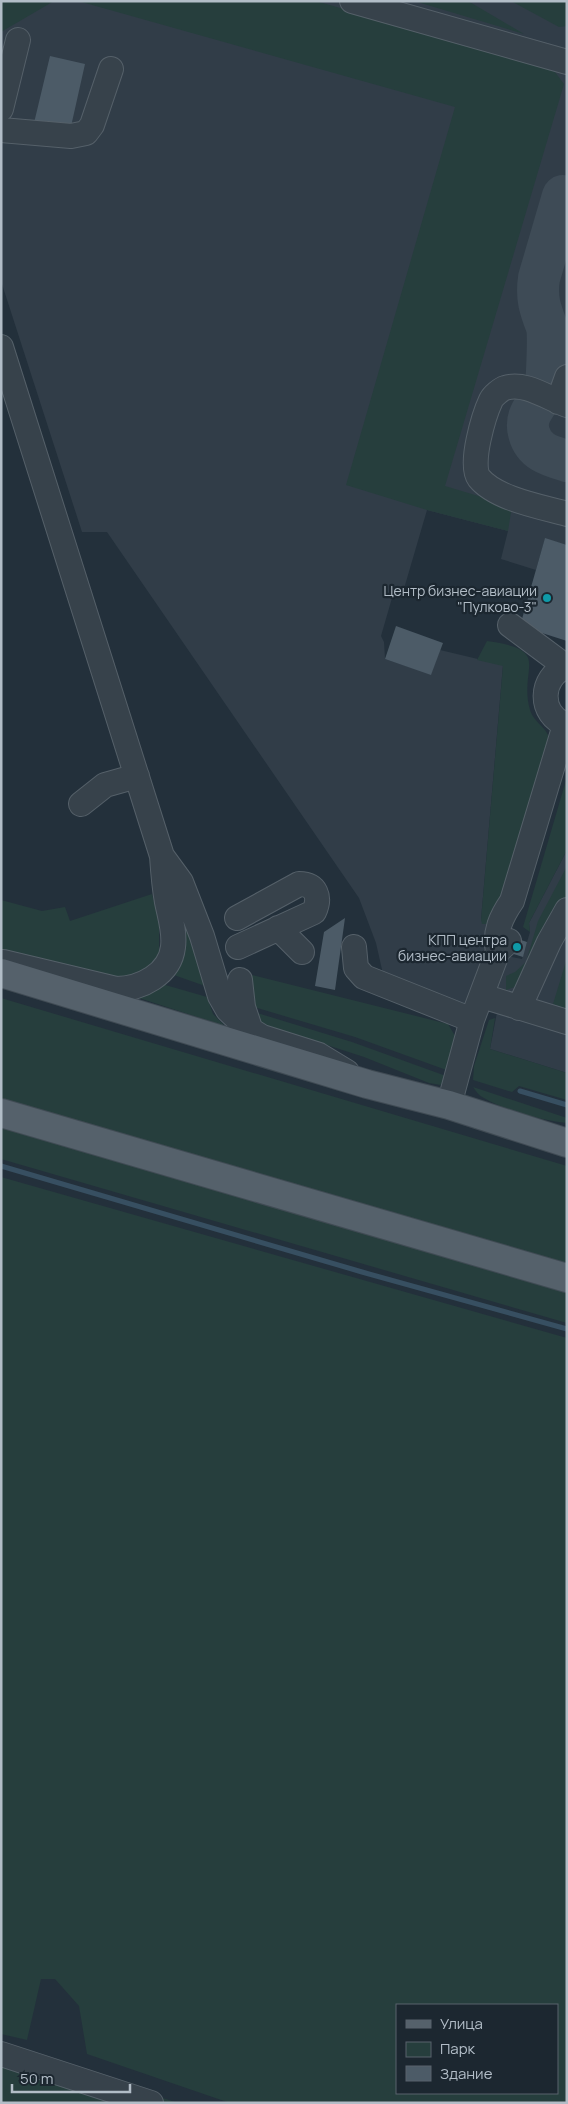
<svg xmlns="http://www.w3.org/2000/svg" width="568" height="2104" viewBox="0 0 568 2104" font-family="Manrope,sans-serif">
<rect width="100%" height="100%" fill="#23303b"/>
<path fill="#313d48" d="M1,1H567V545L545,539L536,570L501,559L508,531L427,510L403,592L394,591L381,636L384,642L385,659L431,674L440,650L503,665L481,920L492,924L471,1000L462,1005L383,974L376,943L359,898L107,532H82L1,281Z
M567,850V1073L490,1049L499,1002L496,991L507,956L522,959L530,932L529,923Z"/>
<path fill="#263e3d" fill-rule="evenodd" d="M1,1H54L1,32Z
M78,1H316L544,67L555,72L564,84L445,486L512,506L508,531L427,510L346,485L455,107Z
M414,1H468L524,34Z
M511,1H567V26L559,27Z
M487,641C554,650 518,667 530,710C533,721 544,726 548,735C549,738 549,743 550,746L492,924H482L481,920L503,666L477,660Z
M567,777V850L529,923L530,932L523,927Z
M567,866V908L524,984L506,990V976L515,972L526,962L538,921Z
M178,893L208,987L171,974Z
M152,894L159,919V950L162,956L153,971L109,981L1,949V900L42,911L65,907L70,921Z
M567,958V1009L553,1004Z
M248,974L448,1024L458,1041L452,1072L355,1037L247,1005Z
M162,984L207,997L213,1014L225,1026L136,997L156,990Z
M1,998L567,1166V1265L1,1102Z
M251,1011L352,1042L446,1076L441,1085L429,1083L364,1057L256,1022Z
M495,1018L490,1049L567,1073V1100L519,1086L512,1092L473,1080L474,1066L489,1020Z
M473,1087L567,1118V1123C544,1121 503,1110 484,1098C479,1096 476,1091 473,1087Z
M1,1127L567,1293V1323L1,1159Z
M1,1177L567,1338V2103H230L87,2054L79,2006L55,1979H41L27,2040L1,2034ZM557,2005V2093H397V2005Z
M1,2045L178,2103H1Z"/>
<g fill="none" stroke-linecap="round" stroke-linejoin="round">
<path stroke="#374f61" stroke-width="5" d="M520,1091L567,1105
M1,1166L362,1272L567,1329"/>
<path stroke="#3e4b56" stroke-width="42" d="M567,218L563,196L539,278C536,298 540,309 547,327C549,333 547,376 546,384C542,403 523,412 529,433C534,452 550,456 567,461"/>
</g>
<path fill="#4c5b67" d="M50,56L85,64L70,131L34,123Z
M545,538L567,545V641L520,626Z
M396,626L443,643L431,675L385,659Z
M345,918L335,990L315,986L324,932Z
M512,937L527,942L523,957L507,952Z"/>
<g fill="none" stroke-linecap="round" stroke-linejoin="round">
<g stroke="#556069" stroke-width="26">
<path id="minor" d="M352,1L567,62
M1,109L18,40
M1,130L71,136L86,133L92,125L111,69
M1,347L162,856C163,871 164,886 167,902C170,917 175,932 173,947C170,974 141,989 116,989L3,962
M558,402L567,377
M567,405C549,399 525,381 505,388C501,389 493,396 491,400C484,415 469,464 479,478C496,499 542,507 567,514
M510,625L565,666
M567,666C539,677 538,715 567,725
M81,804L105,785L137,776
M162,856L181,882L202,936L220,996L228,1010L246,1027L262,1037L319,1055L347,1072
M237,918L299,884C316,884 321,897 314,912L238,947
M278,928L302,952
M354,947L356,968L364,977L472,1020
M498,951C494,932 501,917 512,901L565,725
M240,980L243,1007L251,1031
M482,996L567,1022
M519,1008L549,942L567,910
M449,1105L472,1020L498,951L509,941
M1,2054L151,2103"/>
</g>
<g stroke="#404b54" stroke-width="30">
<path id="major" d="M1,973L367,1084L449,1105L567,1143
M1,1113L567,1278"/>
</g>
<use href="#minor" stroke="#37424b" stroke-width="24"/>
<use href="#major" stroke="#55616b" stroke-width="28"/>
</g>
<g fill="#0f9aa8" stroke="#1c2730" stroke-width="2">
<circle cx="547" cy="598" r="5"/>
<circle cx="517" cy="947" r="5"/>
</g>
<g text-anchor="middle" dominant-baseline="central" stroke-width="4.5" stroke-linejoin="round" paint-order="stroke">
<g font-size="14" fill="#b2bdc7" stroke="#1c2730" text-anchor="end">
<text x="537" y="590">Центр бизнес-авиации<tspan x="537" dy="16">"Пулково-3"</tspan></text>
<text x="507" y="939">КПП центра<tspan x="507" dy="16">бизнес-авиации</tspan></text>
</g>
</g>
<rect width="568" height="2104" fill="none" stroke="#b2bdc7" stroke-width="5"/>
<rect x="396" y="2004" width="162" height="90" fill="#1c2730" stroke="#58636c"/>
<rect x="406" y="2020" width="25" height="8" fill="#55616b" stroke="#58636c"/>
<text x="440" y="2029" font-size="15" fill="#b2bdc7">Улица</text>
<rect x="406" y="2042" width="25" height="15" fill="#263e3d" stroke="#58636c"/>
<text x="440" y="2054" font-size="15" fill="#b2bdc7">Парк</text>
<rect x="406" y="2066" width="25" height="15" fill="#4c5b67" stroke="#58636c"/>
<text x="440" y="2079" font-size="15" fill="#b2bdc7">Здание</text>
<path d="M12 2084v8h118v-8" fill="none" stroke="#b2bdc7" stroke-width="2.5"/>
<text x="20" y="2084" font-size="15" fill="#b2bdc7" stroke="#1c2730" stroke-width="4" paint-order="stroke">50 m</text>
</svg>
